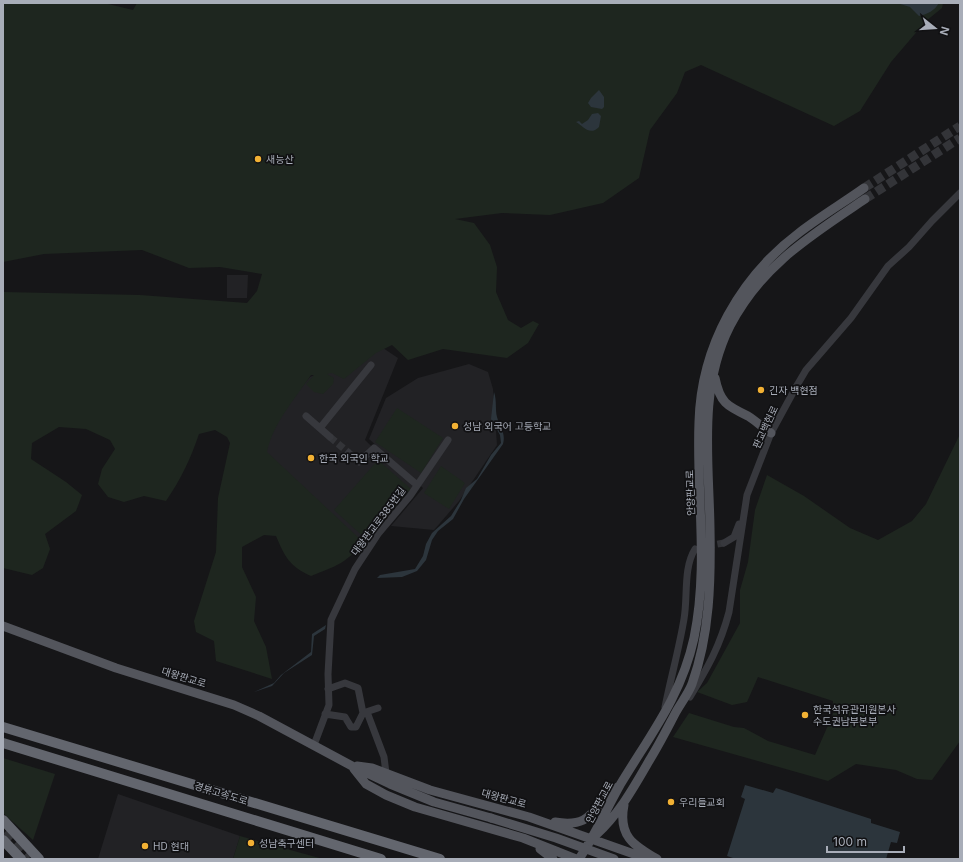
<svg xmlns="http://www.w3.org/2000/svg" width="963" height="862" viewBox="0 0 963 862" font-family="Inter,'Noto Sans KR',sans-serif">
<rect width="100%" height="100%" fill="#161618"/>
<path fill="#222225" d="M227,275H248L247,298H227Z
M380,346L398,358L365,440L414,487L365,554L248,451L310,377Z
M469,364L488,372L493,389L497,445L459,501L434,530L391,526L423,488L369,439L386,398L418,378Z
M118,794L240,836L233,859H98Z"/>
<path fill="#1e261f" d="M3,3H104L133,10L137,3H943L942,8L926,21L891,62L860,111L834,126L701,65L685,72L677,93L650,130L639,178L603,203L550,215L502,213L455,219L474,223L490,245L497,267L496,292L508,320L521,328L533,321L539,324L528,343L507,358L443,349L408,360L392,345L376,353L344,379L332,373L327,374L334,378L333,384L323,394L314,392L306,384L314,375H311C295,399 273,423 267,452L363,542C346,564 336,566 311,576C289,566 285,557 276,536L264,535L242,547V567L256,597L254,621L266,647L272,679L216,661L214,641L196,632L194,621L216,552L218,498L230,443L227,437L215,430L199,434C191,458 181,479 166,501L144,496L124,502L108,497L98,484L102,469L115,449L110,440L86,429L59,427L32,443L31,459L66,482L82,495L76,511L45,534L50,549L43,568L32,575L3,568V292L140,295L247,303L257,291L262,274L220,267L189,268L142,250L44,254L3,262Z
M397,408L443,438L421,473L375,442Z
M960,434V741L932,780L917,779L896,770L856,764L828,781L673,737L689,713L734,727L744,728L768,741L815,755L833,714V701L758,677L747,702L732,705L697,692L707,683L740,623V590L748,562L755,510L767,475L804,496L850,528L878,540L912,521L926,504Z
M378,460L411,489L367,540L334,510Z
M441,466L465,483L449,509L424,493Z
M3,758L55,774L33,840L3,813Z
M240,836L323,859H233Z"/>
<path fill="#2c353c" d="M897,3H939C934,11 928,14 919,16L910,7Z
M599,90L604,97V107L602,109L591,107L588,103L591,98Z
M598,113L601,116L599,127C590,136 584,127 576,122L579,121L582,124L588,120L592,114Z
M494,392C497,401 495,409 497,417C500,428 506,433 503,444L464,499L453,519L438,531L432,540L426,560L417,571L402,577L377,578L380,575L415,569L423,556L426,544L432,533L451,516L461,500L466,488L477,479L491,455L501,443L500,435L491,419Z
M326,625L325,629L314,636L312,655L284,673L272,686L254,692L274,683L281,675L311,652L312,634Z
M745,785L773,793L776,788L871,819V823L900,832L897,843L891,842L886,859H736L727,856L745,799L741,797Z"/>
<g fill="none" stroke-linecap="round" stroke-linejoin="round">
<path stroke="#333438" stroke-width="7" stroke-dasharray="7 3.5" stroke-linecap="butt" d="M330,437L349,453
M707,546L724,543"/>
<path stroke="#333438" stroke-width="9" stroke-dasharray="9 4.5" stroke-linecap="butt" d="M864,188L960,126
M865,199L960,138"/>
<path stroke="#333438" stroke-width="10" stroke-dasharray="10 5" stroke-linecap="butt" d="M3,834L28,859"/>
<path stroke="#37383d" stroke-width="7" d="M306,416L330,437
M320,428L371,365
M349,453L359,462L374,448L417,485
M724,543L734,537L739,524
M328,689L345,683L358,688L363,713
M690,697C708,667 720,646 729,612L747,495L771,433L796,387L806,370L851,318L888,266L909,247L932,221L960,193
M665,707C671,677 679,649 684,619C688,597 683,568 695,549
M367,712L384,757L386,773
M325,714L345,717L351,727H356L363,713L378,708
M314,745L329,705L328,674L331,620L355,569L378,534L410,496L448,440"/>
<path stroke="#53555c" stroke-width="9" d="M715,378C720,403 727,406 748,416C756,421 763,428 771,433
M3,626L116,668L234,705L259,716L352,766L390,784L434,802L491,818
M357,766L372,768L430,790L529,817L648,859
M354,769L366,784L386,795L415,807L523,838L576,859
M624,805C618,836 633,845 657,859
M555,822C597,829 591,803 619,786
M596,835C619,814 634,787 649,761C659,745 667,729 676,712C681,703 688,694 692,684C710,634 711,580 710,528C709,460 698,389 730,326C762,265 810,236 865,199
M540,849L553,859
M579,859C595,835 606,810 620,785C650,735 681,697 694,638C709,565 696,495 699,422C701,346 740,277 800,232C821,216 843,203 864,188"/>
<path stroke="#63666e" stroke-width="10" d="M3,727L440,859
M3,743L381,859
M3,820L39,859
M3,840L21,859"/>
<path stroke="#53555c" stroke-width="9" d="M491,818L556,838L614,859"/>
</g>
<g fill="#f2b134" stroke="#111113" stroke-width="1.5">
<circle cx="258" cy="159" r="4"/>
<circle cx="761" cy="390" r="4"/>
<circle cx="455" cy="426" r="4"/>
<circle cx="311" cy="458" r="4"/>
<circle cx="805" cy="715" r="4"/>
<circle cx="671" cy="802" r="4"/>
<circle cx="251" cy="843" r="4"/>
<circle cx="145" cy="846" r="4"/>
</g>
<g text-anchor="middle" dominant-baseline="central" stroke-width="3.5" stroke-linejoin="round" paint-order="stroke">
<g font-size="10" fill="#a8adb8" stroke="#111113" text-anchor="start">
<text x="266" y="159">새능산</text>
<text x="769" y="390">긴자 백현점</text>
<text x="463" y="426">성남 외국어 고등학교</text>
<text x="319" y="458">한국 외국인 학교</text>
<text x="813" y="709">한국석유관리원본사<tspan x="813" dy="12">수도권남부본부</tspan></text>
<text x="679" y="802">우리들교회</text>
<text x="259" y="843">성남축구센터</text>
<text x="153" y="846">HD 현대</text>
</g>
<g font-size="10" fill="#a8adb8" stroke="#111113">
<text transform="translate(765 427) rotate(-65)">판교백현로</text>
<text transform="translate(690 493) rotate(-92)">안양판교로</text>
<text transform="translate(378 521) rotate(-53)">대왕판교로385번길</text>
<text transform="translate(184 677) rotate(17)">대왕판교로</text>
<text transform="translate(221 793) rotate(17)">경부고속도로</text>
<text transform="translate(504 798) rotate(15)">대왕판교로</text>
<text transform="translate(599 802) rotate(-62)">안양판교로</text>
</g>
</g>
<rect width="963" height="862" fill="none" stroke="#a8adb8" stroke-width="8"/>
<g transform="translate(935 28) rotate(107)" stroke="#111113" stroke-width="3" paint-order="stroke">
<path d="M0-3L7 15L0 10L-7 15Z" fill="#a8adb8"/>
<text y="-6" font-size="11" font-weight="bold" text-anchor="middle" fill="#a8adb8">N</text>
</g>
<path d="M827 846v6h77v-6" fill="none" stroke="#a8adb8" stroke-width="2"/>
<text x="833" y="846" font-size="12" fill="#a8adb8" stroke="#111113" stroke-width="3" paint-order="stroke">100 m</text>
</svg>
